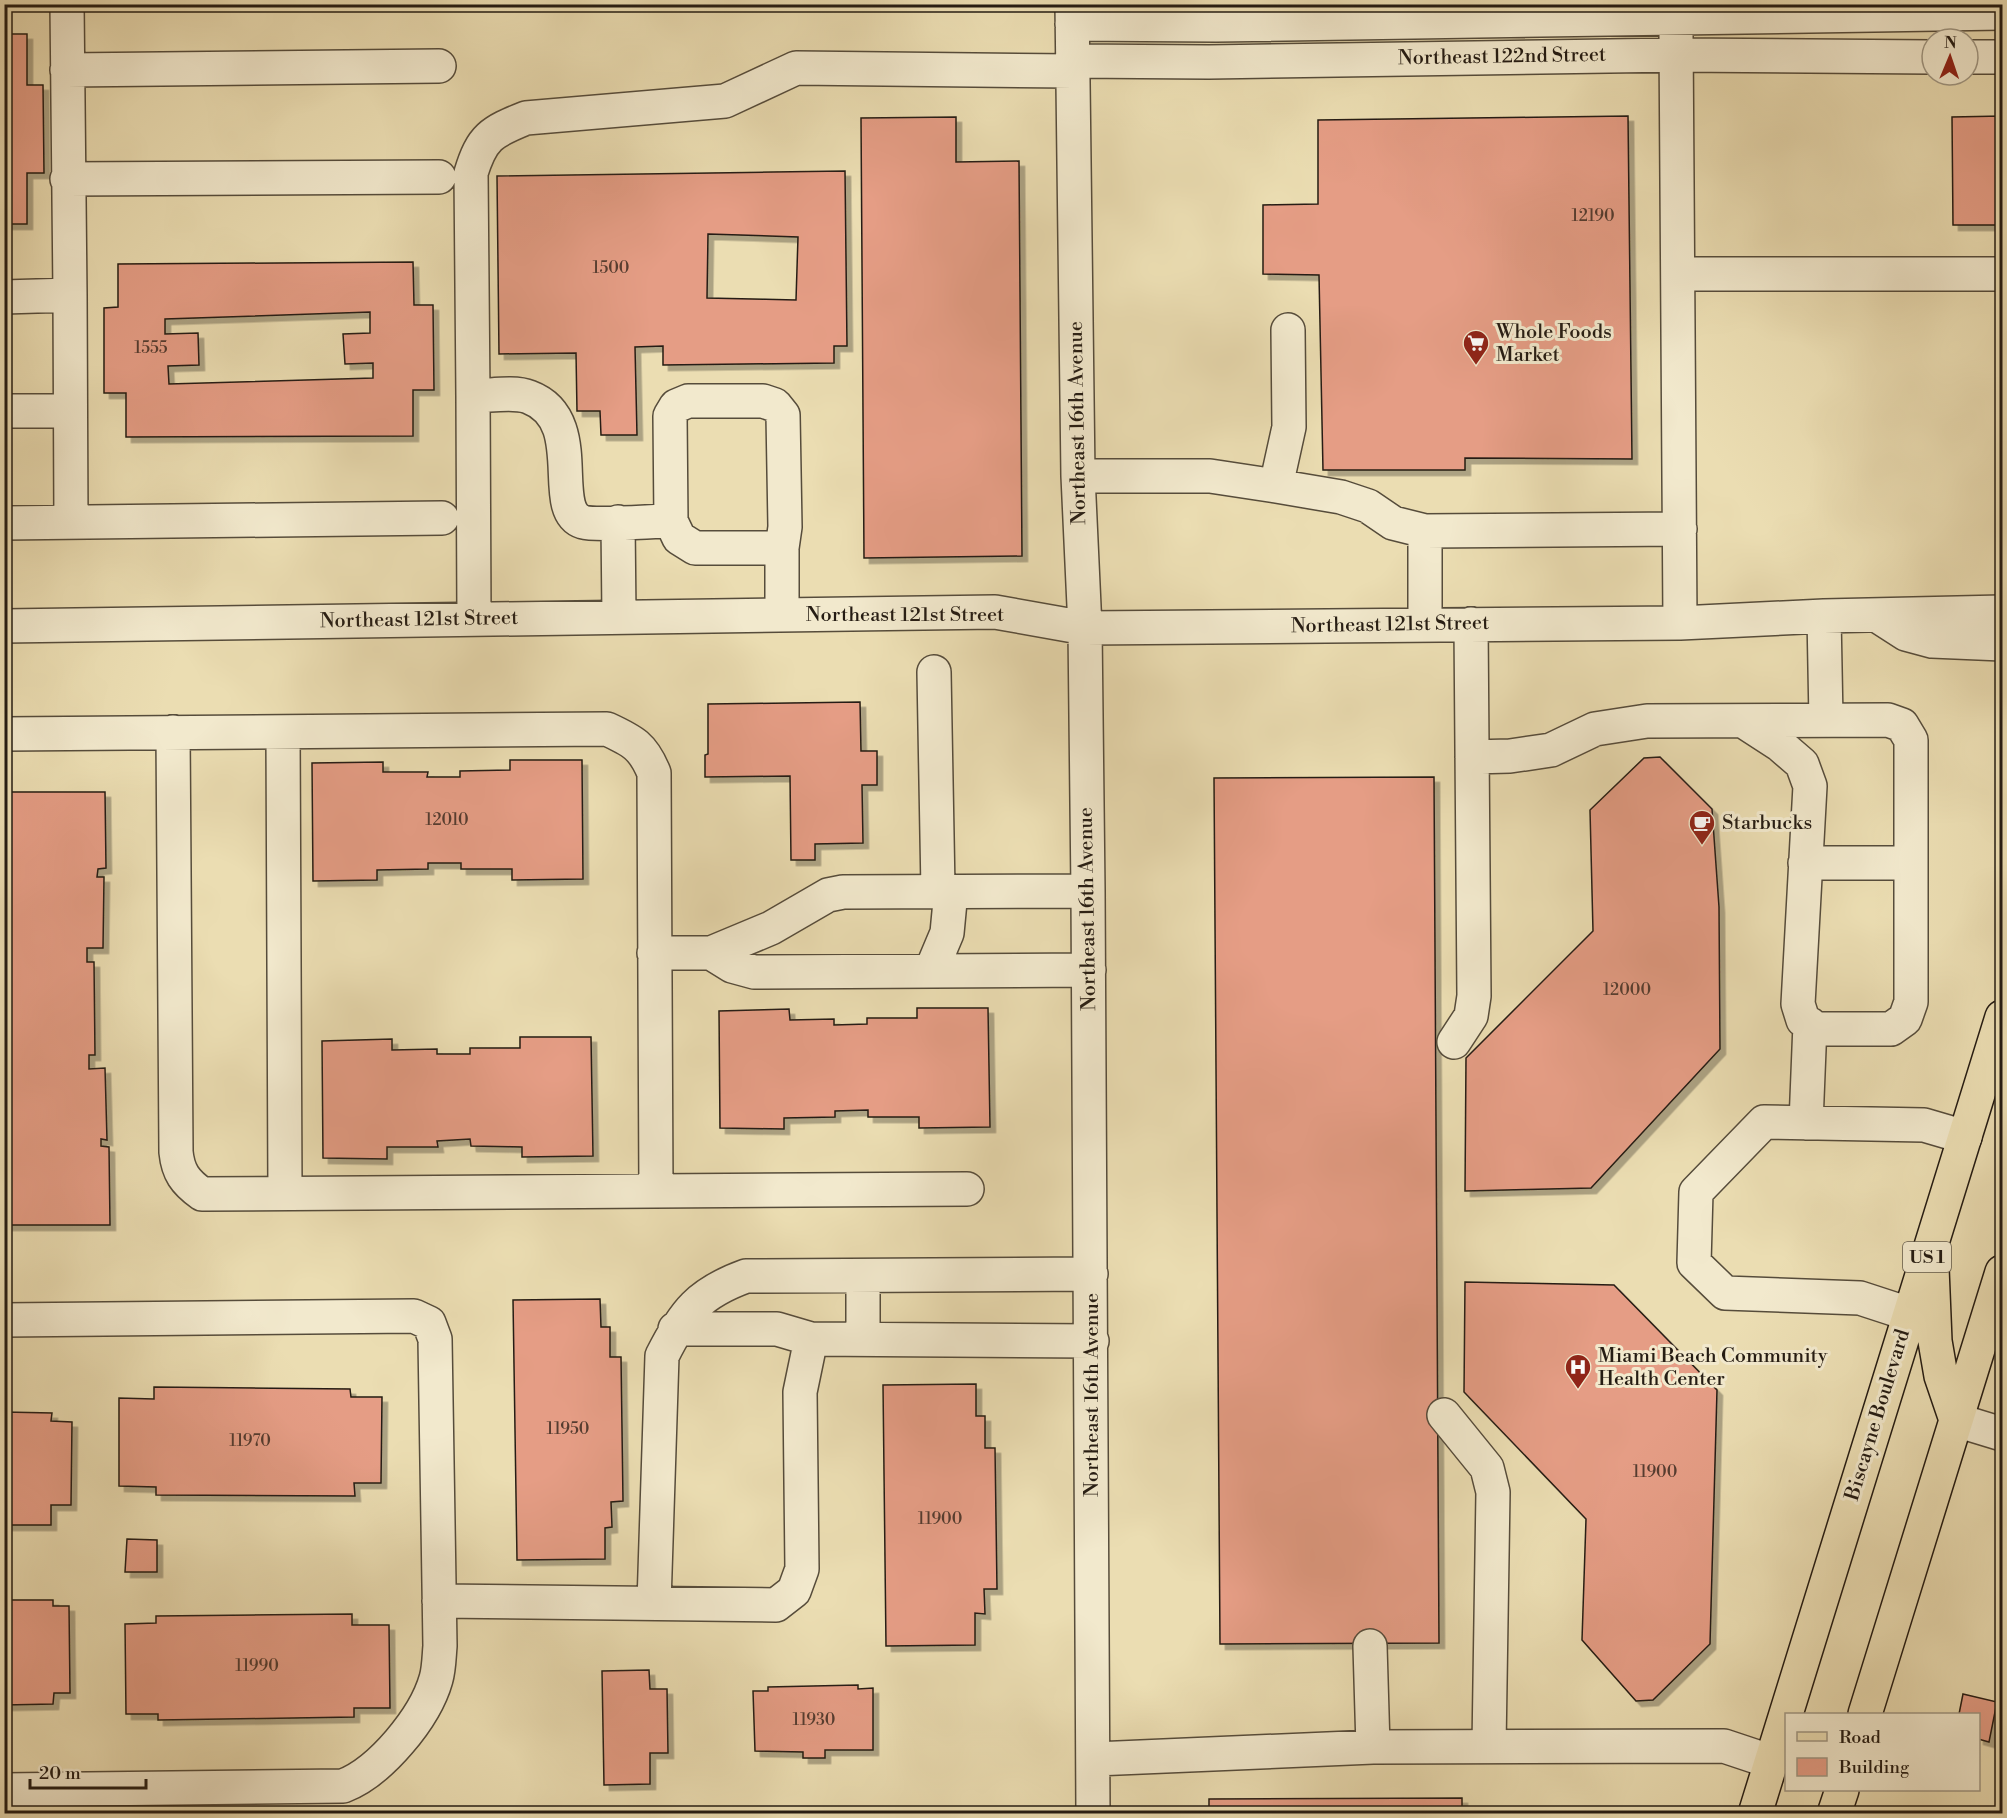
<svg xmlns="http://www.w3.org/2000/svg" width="2007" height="1818" viewBox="0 0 2007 1818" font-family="'Libre Bodoni',serif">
<defs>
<filter id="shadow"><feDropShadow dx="5.5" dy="5.5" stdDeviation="0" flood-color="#0004"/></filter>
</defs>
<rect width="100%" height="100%" fill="#ebddb2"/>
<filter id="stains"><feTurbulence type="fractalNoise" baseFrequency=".00333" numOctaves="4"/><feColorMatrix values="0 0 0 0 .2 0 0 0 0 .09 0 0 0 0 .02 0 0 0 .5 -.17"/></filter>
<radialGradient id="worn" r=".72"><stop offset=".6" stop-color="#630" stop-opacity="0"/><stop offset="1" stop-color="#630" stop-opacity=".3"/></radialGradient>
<path fill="#e59d85" stroke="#251c13" stroke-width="1.5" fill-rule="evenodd" filter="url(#shadow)" d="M4,34H27V85H43L44,173H27V224H4Z
M1628,116L1632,459L1465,458V470H1323L1319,275L1263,274V205L1318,204V120Z
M2002,116V225H1953L1952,117Z
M956,117V162L1019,161L1022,556L864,558L861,118Z
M845,171L847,346H834V363L663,365V346L635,347L637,435H601L600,411H577L576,353L499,354L497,176ZM708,234L798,237L796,300L707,298Z
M413,262L414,305H433L434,390H413V436L126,437V393H104V308L118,307V264ZM370,312V333L343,334L345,364L373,363V378L169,384L168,366L199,365L198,333L165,334V319Z
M860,702L861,751H877V785H862L863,843L815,844V860H791L790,776L705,777V755L708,754V704Z
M1660,757L1712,809L1719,907L1720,1049L1591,1188L1465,1191L1466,1058L1593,931L1590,810L1644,758Z
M510,760H582L583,879L512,880V869H461V863H428V869L377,870V880L313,881L312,763L383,762V772H428L427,777H460V771L510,770Z
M1434,777L1439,1643L1220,1644L1214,778Z
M4,792H105L106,868L98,869L97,877H104L103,948H87V962H94L95,1055H89V1069L105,1068L107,1140L101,1139V1146L109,1147L110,1225H4Z
M917,1008H988L990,1127L919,1128V1117H868V1110L835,1111V1117L784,1118V1129L720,1128L719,1011L789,1009L790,1020L834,1019V1025L867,1024V1018H917Z
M520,1037H591L593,1156L522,1157V1147L471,1146L470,1139L437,1141L438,1147H387V1159L323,1158L322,1041L392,1039V1050L437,1049V1054H470V1048H520Z
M1465,1282L1614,1285L1717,1390L1710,1644L1653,1700L1636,1701L1582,1640L1586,1519L1464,1392Z
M600,1299L601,1327H610V1357H621L623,1501L611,1502L612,1527L605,1528V1559L517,1560L513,1300Z
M976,1384V1416H985V1448H995L997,1589H984L985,1614L975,1613V1645L886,1646L883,1385Z
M154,1387L350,1389L351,1397H382L381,1483H354L355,1496L156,1495V1487L119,1486V1398L154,1399Z
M4,1412L52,1413L51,1421L72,1422L71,1505H51V1525H4Z
M127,1539L157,1540V1572H125Z
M4,1600H53V1606H69L70,1693H54L53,1704L4,1705Z
M352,1614V1625H389L390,1708H354V1717L158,1720V1714H126L125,1624L156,1623V1616Z
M649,1670L650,1689H667L668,1753H650V1784L604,1785L602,1671Z
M858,1685V1689L873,1688V1750H825V1758H803V1752L755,1751L753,1691H768V1687Z
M1963,1694L1997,1702L1989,1742L1978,1739V1714H1959Z
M1462,1798V1814H1209V1799Z"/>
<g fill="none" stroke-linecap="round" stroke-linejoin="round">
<g stroke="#564c3b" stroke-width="36">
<path id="minor" d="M1072,4L1078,476L1085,628L1088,891L1093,1814
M1072,24L1216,25L2002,13
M1676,35L1680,623
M1968,57H2002
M1073,61L1209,62L1677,55L1932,57
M67,70L439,66
M67,179L439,177
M1678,274H2002
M70,295L71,522
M4,297L70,295L67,4
M473,396L471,173C482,137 491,132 526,118L725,101L796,68L1073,71
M4,411H70
M1078,476H1210L1276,486L1341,497L1368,506L1393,523L1425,531V625
M1276,486L1289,427L1288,330
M671,521L679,538L695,548H782
M618,522L619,617
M4,523L442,518
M1425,531L1680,529
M1824,616L1826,720
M1878,616L1906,634L1932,641L2002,644
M474,619L473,396C489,396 514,391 529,397C590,420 546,510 583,522C597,526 653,521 671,521L670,416L676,406L688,401H763L775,405L783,415L785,527L782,548V615
M4,626L995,612L1085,628L1680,623L1824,616L2002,612
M934,672L938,890
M173,732L176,1152C178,1172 185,1182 202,1194L967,1189
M283,732L285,1193
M4,734L607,729C633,741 643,746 654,773L656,1191
M1472,757L1510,756L1551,750L1595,729L1647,721L1888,720L1902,725L1911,740V1002L1905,1019L1891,1029H1816L1803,1020L1798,1004L1810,786L1802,764L1780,745L1743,721
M1805,863H1911
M654,953H711L771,928L828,895L843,892L1088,891
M711,953L732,966L754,972L1089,970
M931,971L947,933L951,891
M1454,1042L1471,1016L1474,996L1471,624
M1806,1123L1810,1024
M863,1276V1339
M1909,1314L1860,1298L1725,1293L1694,1263L1696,1192L1764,1122L1924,1125L1965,1137
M4,1320L414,1316L429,1323L435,1339L440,1646C439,1657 439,1669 436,1679C425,1718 380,1772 343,1786L4,1790
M675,1329H777L811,1339
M1444,1415L1487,1468L1493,1492L1489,1746
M1956,1420L2002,1434
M439,1601L776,1605L794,1591L802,1569L800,1392L811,1339L1092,1341
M654,1603L662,1356C684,1312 699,1293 746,1276L1091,1274
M1370,1646L1373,1747
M1095,1759L1373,1747L1724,1746L1772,1762"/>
</g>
<g stroke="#251c13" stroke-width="36">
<path id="major" d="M1932,1268L1935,1341L1941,1376L1956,1420
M1865,1714L2002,1272
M1755,1814L2002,1017
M1834,1814L1842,1790"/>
</g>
<use href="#minor" stroke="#f2e9cd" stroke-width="33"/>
<use href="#major" stroke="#ebddb2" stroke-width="33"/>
</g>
<defs>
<g id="supermarket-pin" transform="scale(1.35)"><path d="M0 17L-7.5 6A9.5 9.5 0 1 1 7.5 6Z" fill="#8f2418" stroke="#f2e9cd"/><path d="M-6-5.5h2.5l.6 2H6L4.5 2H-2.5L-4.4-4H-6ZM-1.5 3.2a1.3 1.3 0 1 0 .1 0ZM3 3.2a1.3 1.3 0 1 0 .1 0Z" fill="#fff"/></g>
<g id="cafe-pin" transform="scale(1.35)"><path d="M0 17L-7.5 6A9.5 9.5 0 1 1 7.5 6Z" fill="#8f2418" stroke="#f2e9cd"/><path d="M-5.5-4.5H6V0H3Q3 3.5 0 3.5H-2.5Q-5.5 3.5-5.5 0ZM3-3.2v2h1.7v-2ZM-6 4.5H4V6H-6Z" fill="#fff"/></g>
<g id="hospital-pin" transform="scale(1.35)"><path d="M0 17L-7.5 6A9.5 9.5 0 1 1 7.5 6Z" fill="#8f2418" stroke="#f2e9cd"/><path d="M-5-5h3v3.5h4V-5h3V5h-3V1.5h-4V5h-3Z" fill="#fff"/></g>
</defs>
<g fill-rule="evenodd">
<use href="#supermarket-pin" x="1476" y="343"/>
<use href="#cafe-pin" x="1702" y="823"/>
<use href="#hospital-pin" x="1578" y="1367"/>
</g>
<g text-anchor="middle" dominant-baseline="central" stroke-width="6" stroke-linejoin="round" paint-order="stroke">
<g font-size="16" fill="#553c30">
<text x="1593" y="216">12190</text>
<text x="611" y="268">1500</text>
<text x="151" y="348">1555</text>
<text x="447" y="820">12010</text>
<text x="1627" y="990">12000</text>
<text x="568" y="1429">11950</text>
<text x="250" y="1441">11970</text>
<text x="1655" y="1472">11900</text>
<text x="940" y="1519">11900</text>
<text x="257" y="1666">11990</text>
<text x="814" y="1720">11930</text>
</g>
<rect fill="#f2e9cd" stroke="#625a4b" stroke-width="1.5" x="1903" y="1242" width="48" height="30" rx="4.5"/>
<g font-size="18" font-weight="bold" fill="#251c13">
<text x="1927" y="1257">US 1</text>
</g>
<g font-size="20" fill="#251c13" stroke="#f2e9cd">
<text transform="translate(1502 57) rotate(-1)">Northeast 122nd Street</text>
<text transform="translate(1078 423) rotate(-91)">Northeast 16th Avenue</text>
<text x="905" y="615">Northeast 121st Street</text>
<text transform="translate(419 620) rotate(-1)">Northeast 121st Street</text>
<text transform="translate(1390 625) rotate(-1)">Northeast 121st Street</text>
<text transform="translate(1088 909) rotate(-91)">Northeast 16th Avenue</text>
<text transform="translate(1092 1395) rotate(-90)">Northeast 16th Avenue</text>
<text transform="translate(1878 1415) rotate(-73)">Biscayne Boulevard</text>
</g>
<g font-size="20" fill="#251c13" stroke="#f2e9cd" text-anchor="start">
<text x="1496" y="332">Whole Foods<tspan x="1496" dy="23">Market</tspan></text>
<text x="1722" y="823">Starbucks</text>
<text x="1598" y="1356">Miami Beach Community<tspan x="1598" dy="23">Health Center</tspan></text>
</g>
</g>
<rect width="2007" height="1818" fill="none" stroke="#ebddb2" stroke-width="24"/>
<rect x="6" y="6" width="1995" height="1806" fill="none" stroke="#251c13" stroke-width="3"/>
<rect x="12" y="12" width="1983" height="1794" fill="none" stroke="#251c13" stroke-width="1.5"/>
<rect x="1785" y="1713" width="195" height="78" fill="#f2e9cd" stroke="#a09783" stroke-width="1.5"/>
<rect x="1797" y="1732" width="30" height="9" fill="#ebddb2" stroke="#a09783" stroke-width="1.5"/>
<text x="1839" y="1743" font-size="18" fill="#251c13">Road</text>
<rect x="1797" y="1758" width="30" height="18" fill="#e59d85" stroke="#a09783" stroke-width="1.5"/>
<text x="1839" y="1773" font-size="18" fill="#251c13">Building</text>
<g transform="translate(1950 57) rotate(2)"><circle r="28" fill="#f2e9cd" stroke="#a09783" stroke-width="1.5"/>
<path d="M0-4.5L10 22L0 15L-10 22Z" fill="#8f2418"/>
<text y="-9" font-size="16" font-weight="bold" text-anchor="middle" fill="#251c13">N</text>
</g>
<path d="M30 1779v9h116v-9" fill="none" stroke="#251c13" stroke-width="3"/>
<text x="39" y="1779" font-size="18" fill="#251c13" stroke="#f2e9cd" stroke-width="4.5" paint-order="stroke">20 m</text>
<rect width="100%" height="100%" filter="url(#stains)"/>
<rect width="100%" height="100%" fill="url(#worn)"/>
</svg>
